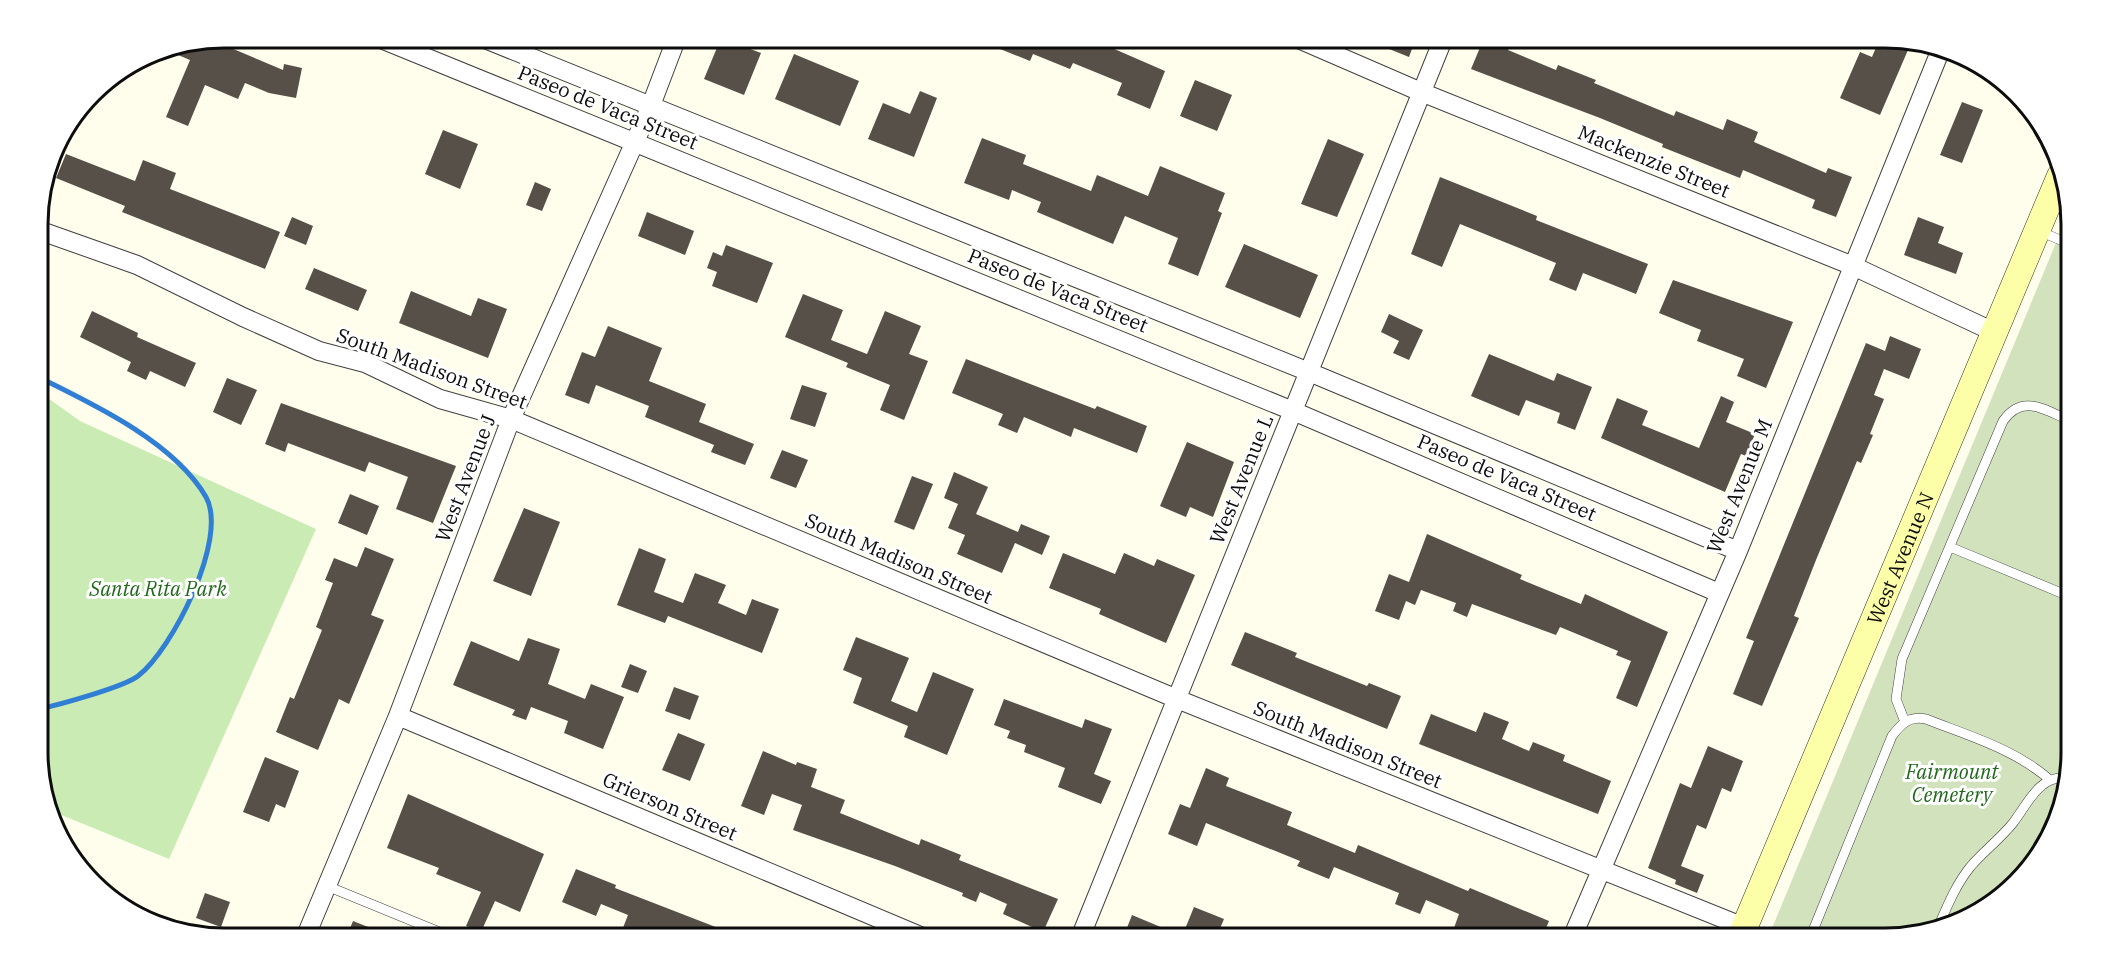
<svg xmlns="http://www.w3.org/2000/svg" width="2109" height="976" viewBox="0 0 2109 976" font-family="'IBM Plex Serif',serif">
<rect width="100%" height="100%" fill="#fffeed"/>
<path fill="#caecb4" d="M38,391L80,421L316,529L169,859L54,812L39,777Z"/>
<path fill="#d1e2bd" d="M2070,209L2071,752L2057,824L2033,866L1989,907L1897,938H1768Z"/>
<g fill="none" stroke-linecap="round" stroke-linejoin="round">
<path stroke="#317ed5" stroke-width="5" d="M38,377C93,404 174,442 206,497C229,538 172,650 138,676C124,687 58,705 39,709"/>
</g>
<path fill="#565049" d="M721,38L761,53L744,95L704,79Z
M973,38H1089L1165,71L1150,109L1117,95L1122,83L1073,63L1070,69L1033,54L1030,61Z
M1362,38H1416L1409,57Z
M1484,38H1513L1508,50L1556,70L1558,65L1596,80L1594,83L1674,116L1676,111L1723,130L1727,119L1758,132L1754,142L1826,173L1828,168L1852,177L1836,217L1812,208L1815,200L1743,170L1740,178L1662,147L1663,144L1600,118L1471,69Z
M1880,38L1911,43L1880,115L1840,98L1860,52L1872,57Z
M212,40L283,70L284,64L302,68L296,98L269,93L245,83L238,99L205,85L188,126L166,117L190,60L164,49Z
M794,54L859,81L840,126L775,99Z
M1195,80L1232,95L1217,131L1180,116Z
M920,91L937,98L914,157L868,139L883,103L910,114Z
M1962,102L1983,110L1962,163L1940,155Z
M443,130L478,144L460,189L425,174Z
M982,138L1026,155L1023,164L1091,191L1097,175L1148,196L1160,166L1225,193L1218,211L1222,213L1198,276L1168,264L1178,238L1125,216L1113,244L1037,212L1041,202L1012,190L1009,200L964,183Z
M1328,139L1364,154L1337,217L1301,204Z
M66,154L135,181L143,160L176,173L170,189L280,232L265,269L122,212L125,206L56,178Z
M1440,177L1537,216L1536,220L1648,264L1636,294L1583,273L1576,291L1549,280L1556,263L1460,224L1442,267L1411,254Z
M535,182L551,189L542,211L526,205Z
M647,212L694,231L685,255L638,236Z
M292,217L313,226L306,245L284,236Z
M1918,217L1944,227L1938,243L1963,253L1956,274L1904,255Z
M1244,244L1318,275L1300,318L1225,287Z
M726,245L773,263L757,303L712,286L717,272L707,268L713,252L722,256Z
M314,268L367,290L358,311L305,289Z
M1673,280L1793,322L1766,388L1737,376L1744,359L1697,341L1701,330L1659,313Z
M411,291L471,316L478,298L507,309L488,358L399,323Z
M803,294L843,310L831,340L867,354L885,311L921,326L909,354L928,361L904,420L880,410L890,385L846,367L848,363L785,337Z
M92,311L138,333L137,337L196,363L185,387L150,371L146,380L127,371L131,362L80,337Z
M1389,314L1423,330L1409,360L1393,353L1399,341L1381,332Z
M608,326L662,348L649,381L706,404L699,422L754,444L745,465L711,452L714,445L645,417L649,406L596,385L589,404L565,395L582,352L595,357Z
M1890,336L1921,349L1909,379L1884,369L1874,395L1884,399L1870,434L1873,435L1861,463L1857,461L1816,560L1794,616L1799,618L1762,706L1733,694L1754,641L1746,638L1866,343L1885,351Z
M1489,354L1554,381L1557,373L1592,387L1575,430L1557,423L1560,413L1526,400L1519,416L1471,396Z
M966,359L1095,409L1097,406L1147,426L1137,453L1074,428L1071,437L1024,417L1017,433L998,425L1003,414L952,393Z
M227,378L257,390L241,425L213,412Z
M802,385L827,393L815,427L790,419Z
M1721,396L1734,402L1726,422L1755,434L1746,456L1741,454L1725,492L1601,438L1617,398L1648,411L1642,425L1699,448Z
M281,403L456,466L433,523L396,509L408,477L369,462L365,472L288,443L285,452L265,444Z
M1187,442L1234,462L1213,517L1190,507L1186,517L1160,506Z
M782,450L808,460L796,488L770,478Z
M954,472L988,487L976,514L1018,532L1021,524L1050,536L1042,555L1015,543L1002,573L957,554L965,535L948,528L958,504L944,498Z
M912,476L933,484L914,530L894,522Z
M350,494L379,506L367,535L338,523Z
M524,508L560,522L531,596L493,581Z
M1427,534L1522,575L1520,579L1581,604L1585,594L1668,632L1637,707L1616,698L1631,661L1616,655L1618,651L1560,627L1556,635L1472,604L1467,617L1453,611L1456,603L1421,590L1415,605L1406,601L1399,620L1375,611L1389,574L1409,582Z
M365,547L394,559L371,615L384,620L349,704L339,699L318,750L276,732L290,697L294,699L322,630L316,627L333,583L325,580L334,558L357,567Z
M639,548L666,559L654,592L683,603L695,573L726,585L718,603L746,615L752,599L779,609L762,653L668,616L665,623L617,605Z
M1063,553L1115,574L1124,553L1154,566L1157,559L1195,575L1166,643L1099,614L1101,609L1049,588Z
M1245,632L1297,653L1295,657L1367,686L1369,683L1401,696L1387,729L1231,665Z
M856,637L909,658L891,701L917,712L933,672L974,689L947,755L904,737L908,726L853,703L862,678L843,670Z
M528,638L560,649L548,684L585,699L591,684L624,697L603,749L564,733L568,721L531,707L526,720L512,715L515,710L453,685L471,641L519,661Z
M630,664L647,671L638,693L621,687Z
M674,687L699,696L690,720L665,711Z
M1004,699L1082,728L1085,719L1112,729L1094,774L1111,781L1101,804L1058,787L1065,768L1024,752L1026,745L1007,738L1010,731L994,725Z
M1484,712L1509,722L1502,739L1529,751L1533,742L1565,755L1563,761L1611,781L1598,814L1419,744L1431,714L1476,732Z
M678,733L705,744L690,781L662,770Z
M1708,746L1743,761L1731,792L1722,788L1706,829L1697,825L1681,866L1704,875L1697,893L1675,884L1676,880L1648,868L1680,783L1691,788Z
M763,751L796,765L797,762L817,769L811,787L845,800L840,813L919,845L921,839L961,855L959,860L1058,899L1043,932L1003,914L1007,904L980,892L976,902L962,896L963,893L895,866L793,830L802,805L772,794L764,815L741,806Z
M265,757L299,771L285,808L276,804L269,822L243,812Z
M1206,768L1229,778L1226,786L1292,812L1287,825L1355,853L1358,845L1468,891L1470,888L1549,921L1542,938H1502L1490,933L1488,938H1480L1454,928L1459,914L1426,900L1420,914L1395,904L1399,893L1334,867L1329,879L1297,866L1300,861L1206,823L1197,846L1168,834L1180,804L1190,808Z
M408,794L544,854L520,912L495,901L481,932L466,926L481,892L436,874L439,868L387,848Z
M576,869L616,885L615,888L744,938H619L628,915L601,904L596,916L562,902Z
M205,893L230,902L221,927L196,918Z
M1194,907L1224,919L1216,938H1209L1185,929Z
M1132,915L1187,938H1123Z
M353,921L396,938H346Z"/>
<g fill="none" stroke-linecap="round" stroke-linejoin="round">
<g stroke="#404040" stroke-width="10">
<path id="service" d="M2039,231L2070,244
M1950,547L2071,597
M1905,722L1896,699L1902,659L2003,421C2023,393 2044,410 2071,421
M327,886L454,938
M1940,923C1948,904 1957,883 1971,866C1984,851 2000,839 2013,823C2027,805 2039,775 2066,778
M1810,938L1892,736C1902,723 1909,716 1926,719C1969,736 2015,749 2050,780"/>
</g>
<g stroke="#404040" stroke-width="20">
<path id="minor" d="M376,37L1293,411L1719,593
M480,37L1309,372L1738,551
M1294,37L1421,92L1853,266L1994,332
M38,230L137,265L243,317L319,351L365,363L440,399L511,419L1177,699L1744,927
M398,716L925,938
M305,938L398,716L511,419L650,108L677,37
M1080,938L1444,37
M1572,938L1738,551L1941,49"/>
</g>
<g stroke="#2f2f2f" stroke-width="27">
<g id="secondary">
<path id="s1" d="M1740,938L2060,176"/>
</g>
</g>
<use href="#service" stroke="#fff" stroke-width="9"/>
<use href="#minor" stroke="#fff" stroke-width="18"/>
<use href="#secondary" stroke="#fdffa8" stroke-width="26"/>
</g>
<g text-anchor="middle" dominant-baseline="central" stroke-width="6" stroke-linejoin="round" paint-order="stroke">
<g font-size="20" fill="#0d0d0d" stroke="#fff">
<text transform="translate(608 107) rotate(22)">Paseo de Vaca Street</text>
<text transform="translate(1654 161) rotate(22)">Mackenzie Street</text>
<text transform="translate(1058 290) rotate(22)">Paseo de Vaca Street</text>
<text transform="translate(432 368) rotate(20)">South Madison Street</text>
<text transform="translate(1507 477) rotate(23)">Paseo de Vaca Street</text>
<text transform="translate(465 478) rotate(-69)">West Avenue J</text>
<text transform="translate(1241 479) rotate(-68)">West Avenue L</text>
<text transform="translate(1739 486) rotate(-68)">West Avenue M</text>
<text stroke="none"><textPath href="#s1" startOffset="412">West Avenue N</textPath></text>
<text transform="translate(899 558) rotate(23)">South Madison Street</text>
<text transform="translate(1348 744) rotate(22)">South Madison Street</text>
<text transform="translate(670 806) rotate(23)">Grierson Street</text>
</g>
<g font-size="20" font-style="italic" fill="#20681a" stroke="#fff">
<text x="158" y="588">Santa Rita Park</text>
<text x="1952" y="771">Fairmount<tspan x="1952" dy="23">Cemetery</tspan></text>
</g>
</g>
<path d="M0 0H2109V976H0ZM224 48H1885A176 176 0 0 1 2061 224V752A176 176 0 0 1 1885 928H224A176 176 0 0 1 48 752V224A176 176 0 0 1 224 48Z" fill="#fff" fill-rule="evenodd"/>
<path fill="none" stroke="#0d0d0d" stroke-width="3" d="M224 48H1885A176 176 0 0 1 2061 224V752A176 176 0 0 1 1885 928H224A176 176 0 0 1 48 752V224A176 176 0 0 1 224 48Z"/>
</svg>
